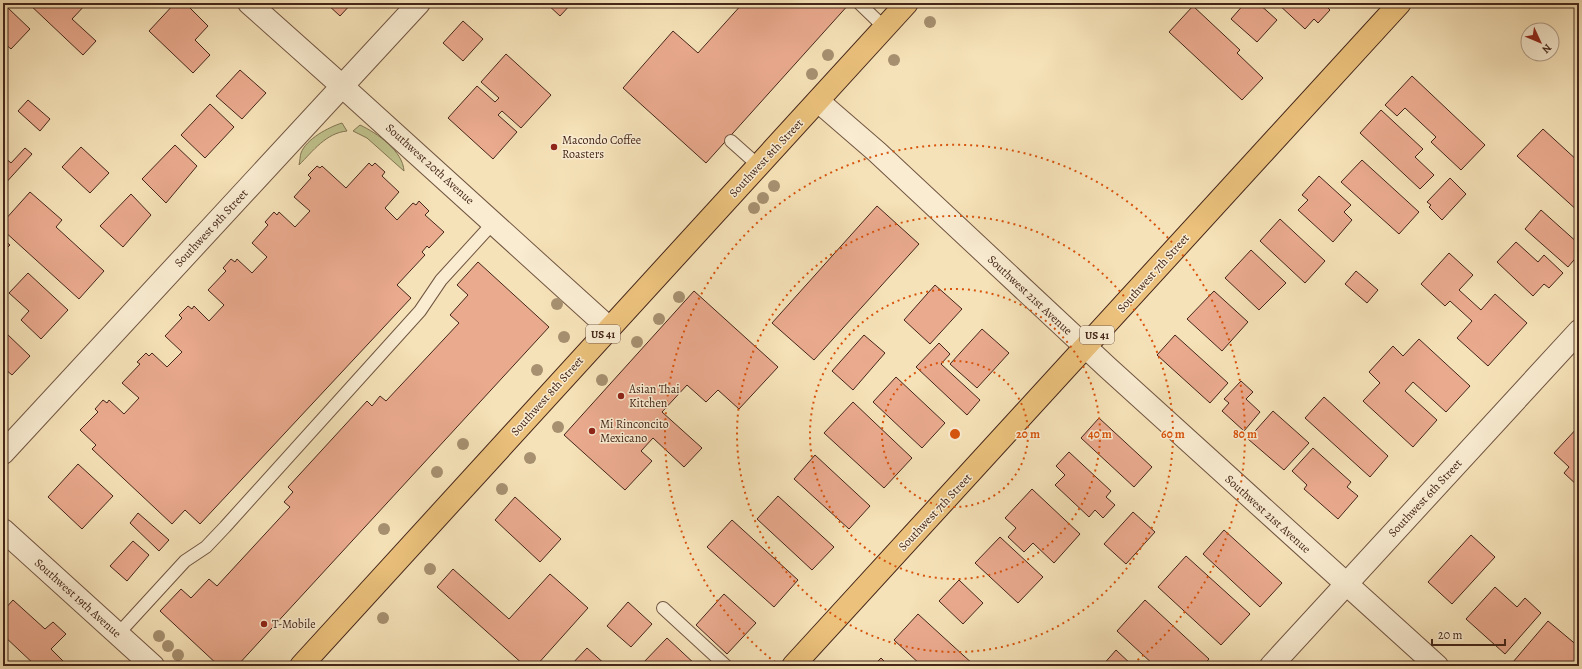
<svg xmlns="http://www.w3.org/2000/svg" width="1582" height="669" viewBox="0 0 1582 669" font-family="Alegreya,serif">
<rect width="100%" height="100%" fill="#f6e2b8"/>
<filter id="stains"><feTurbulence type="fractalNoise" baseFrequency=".005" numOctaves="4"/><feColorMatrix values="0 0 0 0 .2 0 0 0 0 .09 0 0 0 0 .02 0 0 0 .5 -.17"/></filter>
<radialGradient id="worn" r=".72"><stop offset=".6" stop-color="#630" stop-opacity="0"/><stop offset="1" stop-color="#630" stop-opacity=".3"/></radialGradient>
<path fill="#c0c28c" stroke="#827453" d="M342,123L347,131C326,133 313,151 299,165C300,161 300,156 301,153C306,139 329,127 342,123Z
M360,125C377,133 403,151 404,171L367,138L353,131Z"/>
<path fill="#eaaa8e" stroke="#45261a" d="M28,3H87L72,19L96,41L83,55Z
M175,3H185L208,26L195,40L210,55L193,73L149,31Z
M326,3H352L340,16Z
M546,3H572L560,16Z
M743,3H850L706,163L623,88L673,31L698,53Z
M1245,3H1258L1277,20L1257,42L1231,19Z
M1277,3H1329L1326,6L1330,10L1318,23L1314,19L1305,29Z
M1193,6L1240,50L1237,53L1263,78L1242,100L1169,32Z
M8,8L30,29L11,49L3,42V13Z
M463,21L483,39L463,61L443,43Z
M506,54L551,95L521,128L502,111L498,115L517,132L493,159L448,118L477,86L495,102L499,98L481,82Z
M240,70L266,93L242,119L216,96Z
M1412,76L1485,145L1461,170L1431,142L1436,137L1405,108L1397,116L1385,105Z
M28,100L50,119L40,131L18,111Z
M210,104L234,127L205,158L181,135Z
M1381,110L1423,149L1415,157L1434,175L1420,189L1360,133Z
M1543,129L1579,162V212L1517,156Z
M175,145L197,166L166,203L142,179Z
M81,147L109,173L90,193L62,167Z
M25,148L32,154L3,186V156L11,163Z
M1362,160L1419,212L1399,234L1341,182Z
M369,163L372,166L375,163L385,172L382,176L399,192L385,208L397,220L413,203L416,205L419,201L429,211L425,215L444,232L429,248L427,246L422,252L425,255L397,285L411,298L200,524L185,510L172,524L92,449L96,445L80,430L98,412L95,409L103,400L107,403L109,400L124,414L139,398L122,383L140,364L137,362L146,353L149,356L152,353L167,367L182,352L165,336L182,318L179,315L188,306L192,309L194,306L209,321L224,305L208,290L226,271L223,268L231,259L235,262L237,259L252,273L267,257L252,243L268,225L265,222L274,212L277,215L279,212L295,227L310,211L294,197L311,178L308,175L317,166L320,168L322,166L346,188Z
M1319,176L1351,205L1344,212L1352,220L1333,242L1298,210L1308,200L1302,195Z
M1450,178L1466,194L1442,220L1429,207L1431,205L1427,202Z
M30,192L62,220L56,227L104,271L79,299L3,230V222Z
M131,194L151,215L123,247L100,226Z
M877,206L919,244L814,360L772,323Z
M1541,210L1579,244V254L1568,267L1525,229Z
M1280,219L1325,261L1305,283L1260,241Z
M3,239L10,245L3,252Z
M1516,242L1538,262L1544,255L1563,273L1549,288L1544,284L1533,296L1497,262Z
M1251,250L1286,283L1259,310L1225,278Z
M1449,253L1473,275L1459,290L1481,310L1495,294L1527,323L1488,366L1457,338L1472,321L1450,301L1445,306L1421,284Z
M478,262L549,327L237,666H219L160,611L181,589L191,598L209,579L217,586L290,507L284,502L293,492L288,487L367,401L372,406L380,396L386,401L459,323L450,315L468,295L457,285Z
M1356,271L1378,290L1367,303L1345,284Z
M28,273L68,310L41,339L21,320L29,311L9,293Z
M935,285L962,309L930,344L904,320Z
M694,291L778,367L739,409L718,390L706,402L687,385L662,412L702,448L684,467L653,438L641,451L652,461L625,490L564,435Z
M1214,291L1248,322L1222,351L1187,319Z
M982,329L1009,353L977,388L950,364Z
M7,334L30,356L12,375L5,369L3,371V338Z
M864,335L885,353L853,390L832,371Z
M1175,335L1228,383L1210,403L1157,355Z
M1419,339L1470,386L1446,412L1413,382L1405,391L1437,420L1413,447L1363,401L1380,383L1369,372L1393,346L1403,356Z
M939,343L950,354L941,364L980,400L967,415L916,367Z
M896,377L945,423L922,448L873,402Z
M1241,381L1253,392L1246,399L1260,412L1244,431L1222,411L1229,403L1224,399Z
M1324,397L1388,456L1370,477L1305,418Z
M853,402L912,458L884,488L824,433Z
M1273,411L1309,443L1284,470L1248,439Z
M1099,418L1152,467L1134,487L1081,438Z
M1579,426V487L1564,473L1569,467L1554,453Z
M1313,448L1351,482L1347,487L1358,496L1338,519L1304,489L1307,485L1292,471Z
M1069,452L1111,491L1106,497L1115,505L1103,518L1095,510L1089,517L1055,485L1065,475L1056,466Z
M815,455L870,506L849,529L794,479Z
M78,464L113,496L82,529L48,497Z
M1032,489L1080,534L1054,563L1033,543L1024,552L1008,537L1016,528L1005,518Z
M778,496L834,547L812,570L757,519Z
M515,497L561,539L540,562L495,520Z
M1133,512L1155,532L1126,564L1104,544Z
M138,513L169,540L159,551L130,523Z
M732,520L798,580L774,607L707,547Z
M1224,530L1282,583L1260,607L1203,554Z
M1471,535L1495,557L1452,604L1428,582Z
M1000,537L1043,577L1018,603L975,563Z
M133,541L149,555L127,581L110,566Z
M1186,556L1250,614L1221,645L1158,587Z
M453,569L509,619L550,574L588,608L536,666H525L437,587Z
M959,580L983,603L963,624L939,601Z
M1495,587L1517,607L1525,598L1541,613L1505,654L1466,619Z
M724,594L756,623L727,654L696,625Z
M13,600L45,629L53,622L66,634L51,649L63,661L58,666H36L3,635V611Z
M1145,600L1209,659L1203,666H1155L1117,631Z
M628,602L652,624L631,647L607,626Z
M918,614L975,666H922L894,640Z
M1548,621L1579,647V655L1570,666H1517L1513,662Z
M667,638L697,666H643L642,664Z
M587,648L607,666H570Z
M1116,650L1133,666H1102Z
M881,658L889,666H873Z"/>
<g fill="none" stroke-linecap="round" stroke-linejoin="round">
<g stroke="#715542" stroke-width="14">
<path id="service" d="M859,3L885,28
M731,141L759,166
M663,608L726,666
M118,634L185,561L206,547L225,527L420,311L441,280L494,222"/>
</g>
<g stroke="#715542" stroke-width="24">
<path id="minor" d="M249,3L342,86L609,328
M818,101L877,152L1107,367L1437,666
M3,453L419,3
M3,530L153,666"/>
</g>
<g stroke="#715542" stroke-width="24">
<path id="tertiary" d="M1271,666L1579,331"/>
</g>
<g stroke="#45261a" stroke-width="24">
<path id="primary" d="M301,666L907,3
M793,666L1400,3"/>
</g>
<use href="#service" stroke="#f9ecd1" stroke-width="12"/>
<use href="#minor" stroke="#f9ecd1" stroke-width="22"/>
<use href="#tertiary" stroke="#f9ecd1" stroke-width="22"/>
<use href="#primary" stroke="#ebc17c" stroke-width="22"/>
</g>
<g fill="#a69070">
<circle cx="930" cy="22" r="6"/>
<circle cx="828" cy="55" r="6"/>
<circle cx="894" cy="60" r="6"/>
<circle cx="812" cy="74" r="6"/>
<circle cx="774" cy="186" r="6"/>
<circle cx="763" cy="198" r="6"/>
<circle cx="754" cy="208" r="6"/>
<circle cx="679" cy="297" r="6"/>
<circle cx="557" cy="304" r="6"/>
<circle cx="659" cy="319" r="6"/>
<circle cx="564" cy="337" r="6"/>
<circle cx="637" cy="342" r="6"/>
<circle cx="537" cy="370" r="6"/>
<circle cx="602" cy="380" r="6"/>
<circle cx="558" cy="427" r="6"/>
<circle cx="463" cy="444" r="6"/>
<circle cx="530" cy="458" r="6"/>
<circle cx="437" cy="472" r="6"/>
<circle cx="502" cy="489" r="6"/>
<circle cx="384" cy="529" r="6"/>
<circle cx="430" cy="569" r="6"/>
<circle cx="383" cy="618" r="6"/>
<circle cx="159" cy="636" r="6"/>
<circle cx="168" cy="646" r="6"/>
<circle cx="178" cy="655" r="6"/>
</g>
<g fill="none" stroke="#d8540d" stroke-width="2" stroke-dasharray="2 4">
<circle cx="955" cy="434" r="73"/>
<circle cx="955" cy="434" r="145"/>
<circle cx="955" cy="434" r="218"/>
<path d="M780 666A290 290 0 1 1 1130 666"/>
</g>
<g fill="#8f2418" stroke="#f9ecd1" stroke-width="1.5">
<circle cx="554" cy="147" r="4"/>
<circle cx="621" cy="396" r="4"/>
<circle cx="592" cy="431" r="4"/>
<circle cx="264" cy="624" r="4"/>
</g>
<g text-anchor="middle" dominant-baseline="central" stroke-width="3" stroke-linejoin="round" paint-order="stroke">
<g fill="#f9ecd1" stroke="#7b6151" stroke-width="1">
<rect x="586" y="325" width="34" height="18" rx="3"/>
<rect x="1080" y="326" width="34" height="18" rx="3"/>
</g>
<g font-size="11" font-weight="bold" fill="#45261a">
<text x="603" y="334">US 41</text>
<text x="1097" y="335">US 41</text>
</g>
<g font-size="12" fill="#45261a" stroke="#f9ecd1" text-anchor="start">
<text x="562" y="140">Macondo Coffee<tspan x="562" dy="14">Roasters</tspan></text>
<text x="629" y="389">Asian Thai<tspan x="629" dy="14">Kitchen</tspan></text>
<text x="600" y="424">Mi Rinconcito<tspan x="600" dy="14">Mexicano</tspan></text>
<text x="272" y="624">T-Mobile</text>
</g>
<g font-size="12" fill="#45261a" stroke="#f9ecd1">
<text transform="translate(766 158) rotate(-47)">Southwest 8th Street</text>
<text transform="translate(430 164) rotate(42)">Southwest 20th Avenue</text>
<text transform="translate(211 228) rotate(-47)">Southwest 9th Street</text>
<text transform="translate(1153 273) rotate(-48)">Southwest 7th Street</text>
<text transform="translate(1030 295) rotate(43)">Southwest 21st Avenue</text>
<text transform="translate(547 396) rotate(-48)">Southwest 8th Street</text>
<text transform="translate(1425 498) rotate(-47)">Southwest 6th Street</text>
<text transform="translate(935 512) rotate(-47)">Southwest 7th Street</text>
<text transform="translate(1268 514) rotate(42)">Southwest 21st Avenue</text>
<text transform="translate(78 598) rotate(42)">Southwest 19th Avenue</text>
</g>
</g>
<circle cx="955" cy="434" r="6" fill="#d8540d" stroke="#f9ecd1" stroke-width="2"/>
<g font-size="12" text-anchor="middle" font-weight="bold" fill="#d8540d" stroke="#f9ecd1" stroke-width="3" stroke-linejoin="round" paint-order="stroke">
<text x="1028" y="438">20 m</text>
<text x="1100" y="438">40 m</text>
<text x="1173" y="438">60 m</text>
<text x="1245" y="438">80 m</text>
</g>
<rect width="1582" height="669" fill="none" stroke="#f6e2b8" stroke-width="16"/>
<rect x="4" y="4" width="1574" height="661" fill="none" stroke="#45261a" stroke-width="2"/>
<rect x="8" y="8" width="1566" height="653" fill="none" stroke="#45261a"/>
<g transform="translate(1540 42) rotate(134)"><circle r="19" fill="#f9ecd1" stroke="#b19d88"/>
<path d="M0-3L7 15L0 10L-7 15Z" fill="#8f2418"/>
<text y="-6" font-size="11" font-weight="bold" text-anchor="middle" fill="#45261a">N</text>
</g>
<path d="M1432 639v6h73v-6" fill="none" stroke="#45261a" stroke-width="2"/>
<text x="1438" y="639" font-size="12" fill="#45261a" stroke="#f9ecd1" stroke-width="3" paint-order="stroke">20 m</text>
<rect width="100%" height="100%" filter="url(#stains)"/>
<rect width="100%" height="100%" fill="url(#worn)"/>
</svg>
